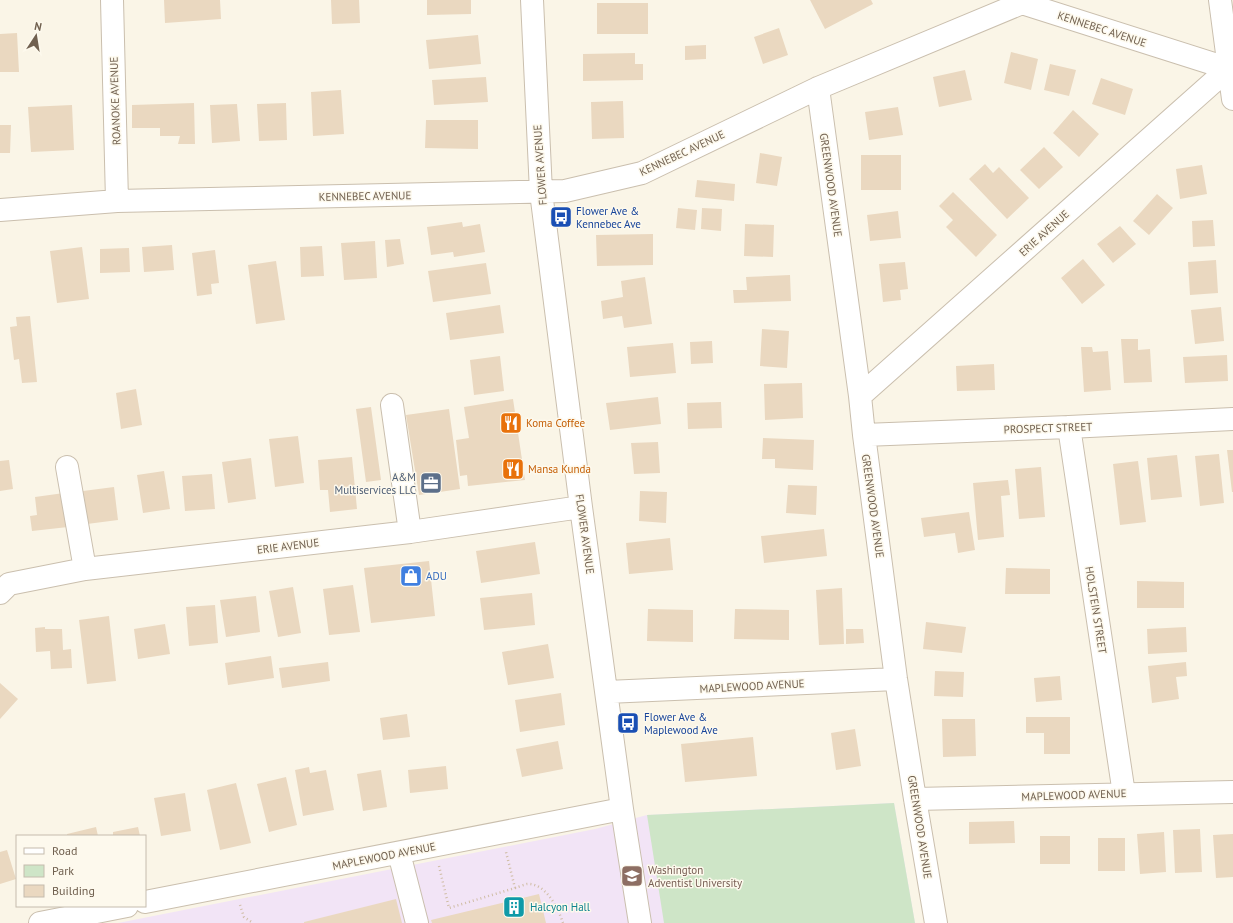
<svg xmlns="http://www.w3.org/2000/svg" width="1233" height="923" viewBox="0 0 1233 923" font-family="'PT Sans',sans-serif">
<rect width="100%" height="100%" fill="#faf5e7"/>
<path fill="#f2e4f6" d="M894,803L915,923H118L595,829L647,815Z"/>
<path fill="#cee5c7" d="M894,803L915,923H664L647,815Z"/>
<path fill="#ead8c0" d="M164,0H220L221,19L165,23Z
M331,0H359L360,23L332,24Z
M427,0H471V14L427,15Z
M810,0H871L873,4L825,29Z
M597,3H648V34H597Z
M779,28L788,55L763,64L754,37Z
M17,33L19,72H0V34Z
M478,35L481,64L429,69L426,40Z
M706,45V59L685,60V46Z
M1011,52L1038,59L1031,90L1004,83Z
M635,53V64H643V80L583,81V54Z
M1050,64L1076,70L1069,96L1044,90Z
M965,70L972,100L939,107L933,77Z
M486,77L488,102L434,105L432,80Z
M1101,78L1133,89L1125,115L1092,104Z
M341,90L344,134L313,136L311,92Z
M623,101L624,138L592,139L591,102Z
M194,103L195,144H178L180,136H160V128H132V105Z
M286,103L287,140L259,141L257,104Z
M237,104L240,141L212,143L210,105Z
M72,105L74,150L31,152L28,107Z
M898,107L903,135L869,140L865,112Z
M1073,110L1099,134L1079,157L1053,133Z
M426,120H478V149L425,148Z
M0,125H11L10,153H0Z
M1044,147L1063,167L1039,189L1020,170Z
M760,153L782,157L777,186L756,183Z
M861,155H901V190H861Z
M985,164L993,173L999,167L1029,198L1007,219L969,179Z
M1202,165L1207,194L1180,199L1176,169Z
M697,180L735,184L734,201L695,197Z
M953,192L997,235L976,257L946,227L953,220L939,206Z
M1157,194L1173,208L1149,235L1133,221Z
M678,208L697,210L695,230L676,228Z
M702,208L722,209L721,231L701,229Z
M898,211L901,238L870,241L867,215Z
M1213,220L1215,246L1193,247L1192,221Z
M462,222L463,227L480,224L485,252L454,257L453,252L431,255L427,227Z
M745,224L774,225L773,257L744,256Z
M1120,226L1136,244L1113,263L1097,244Z
M653,234V265L597,266L596,235Z
M400,239L404,264L387,267L385,240Z
M375,241L377,278L344,280L341,243Z
M172,245L174,270L144,272L142,247Z
M322,246L324,276L301,277L300,247Z
M82,247L89,299L57,303L50,251Z
M129,248L130,272L100,273V249Z
M215,250L219,283L211,284L212,294L197,296L192,253Z
M1083,259L1105,285L1082,304L1061,278Z
M1216,260L1218,293L1190,295L1188,262Z
M276,261L285,320L256,324L248,265Z
M905,262L908,289L900,290L901,300L883,302L879,264Z
M486,263L491,294L433,302L428,271Z
M790,275L791,301L734,303L733,290H747L746,277Z
M645,277L652,324L624,328L622,316L603,319L601,301L623,297L621,281Z
M500,305L504,333L450,340L446,313Z
M1221,307L1224,341L1195,344L1191,310Z
M30,316L37,382L22,383L19,359L14,360L10,327L17,326L16,317Z
M762,329L789,331L787,368L760,366Z
M1121,339H1138V350L1150,349L1152,382L1124,383Z
M712,341L713,363L691,364L690,342Z
M673,343L676,373L630,377L627,347Z
M1081,347H1092L1093,352L1108,351L1111,390L1084,392Z
M1227,355L1228,381L1185,383L1183,357Z
M500,356L504,391L474,395L470,360Z
M994,364L995,390L957,391L956,366Z
M802,383L803,418L765,420L764,384Z
M136,389L142,425L121,429L116,393Z
M658,397L661,424L610,430L606,403Z
M513,399L525,480L468,486L467,475L460,476L456,440L469,438L464,407Z
M721,402L722,428L688,429L687,403Z
M371,407L381,480L366,482L356,409Z
M449,409L460,489L419,495L406,415Z
M298,436L304,483L275,487L269,439Z
M763,438L814,440L813,470L775,468V459H762Z
M658,442L660,473L634,474L631,443Z
M1227,450H1233V492H1232Z
M1219,454L1224,503L1200,506L1195,456Z
M1177,455L1182,497L1151,500L1147,458Z
M352,457L357,509L330,512L328,490H320L318,460Z
M251,458L256,499L228,503L222,462Z
M9,460L13,489L0,491V461Z
M1138,461L1146,522L1120,525L1113,464Z
M1041,467L1045,517L1019,519L1015,469Z
M164,471L170,509L143,513L137,475Z
M212,474L215,509L185,511L182,476Z
M1008,480L1010,495L1001,496L1004,537L978,540L973,483Z
M788,485L817,486L816,515L786,513Z
M114,487L118,520L87,524L83,491Z
M640,491L667,492L666,523L639,521Z
M64,493L68,527L32,531L30,516L37,515L35,497Z
M969,512L975,550L958,553L955,533L924,537L921,518Z
M824,529L827,556L764,563L761,536Z
M670,538L673,570L629,574L626,543Z
M535,542L540,574L481,583L476,551Z
M429,561L435,616L371,623L364,568Z
M1006,568L1050,569V594H1005Z
M1137,581L1184,582V608H1137Z
M353,585L360,632L329,635L323,589Z
M293,587L301,633L278,637L269,591Z
M842,588L844,644L819,645L816,590Z
M532,593L535,625L484,630L480,598Z
M256,596L260,632L226,637L220,600Z
M215,605L218,643L189,646L186,607Z
M648,609L693,610V642L647,641Z
M735,609L789,610V640L734,639Z
M109,616L116,681L87,684L79,620Z
M926,622L966,627L962,653L923,649Z
M165,624L170,654L138,659L134,629Z
M45,627V629H62L63,650L71,649L72,668L51,669L50,651L36,652L35,628Z
M1186,627L1187,652L1148,654L1147,629Z
M846,629H863L864,643L846,644Z
M548,644L554,678L508,685L502,652Z
M271,656L274,678L228,685L225,663Z
M328,662L330,681L282,688L279,668Z
M1186,662L1187,676L1176,677L1179,699L1152,703L1148,666Z
M935,671L964,672L963,697L934,696Z
M1060,676L1062,700L1036,702L1034,678Z
M0,683L18,699L0,719Z
M561,693L565,725L520,732L515,700Z
M407,714L410,737L383,740L380,718Z
M1026,717H1070V754H1044V733H1026Z
M942,719H975L976,756L943,757Z
M855,729L861,766L836,770L831,733Z
M753,737L757,776L685,782L681,744Z
M558,741L563,769L522,777L516,749Z
M446,766L448,789L410,793L408,770Z
M309,767L310,773L326,770L334,810L303,816L295,770Z
M381,770L387,807L363,811L357,774Z
M286,777L297,825L269,832L257,784Z
M236,783L251,843L220,850L207,790Z
M185,793L191,831L161,836L154,798Z
M1014,821L1015,843L969,844V822Z
M96,827L98,836H67V834Z
M138,827L140,836H113V832Z
M1200,829L1202,872L1175,873L1173,830Z
M1164,832L1166,872L1140,874L1137,834Z
M1233,834V877L1216,878L1213,835Z
M1040,836H1070V864H1040Z
M1098,838H1125V871H1098Z
M7,850L16,879L0,884V852Z
M539,894L546,923H432L431,920Z
M396,899L402,923H304V922Z"/>
<g fill="none" stroke-linecap="round" stroke-linejoin="round">
<g stroke="#cabfae" stroke-width="24">
<path id="minor" d="M112,0L117,201
M532,0L541,192L581,507L622,809L640,923
M1220,0L1233,99
M818,88L860,396L864,435L896,679L915,799L936,923
M0,210L117,201L565,191L642,173L818,88L1022,3L1233,70
M860,396L1228,69
M392,405L410,532
M1069,427L1124,794
M864,435L1069,427L1233,419
M67,467L85,569
M0,593L9,584L85,569L410,532L581,507
M607,692L896,679
M915,799L1233,792
M399,853L417,923
M145,902L622,809
M40,923L127,906"/>
</g>
<path stroke="#d0bda5" stroke-width="2.5" stroke-dasharray="1 3" stroke-linecap="butt" d="M439,866L449,908L515,888L506,852
M515,888C518,887 523,885 527,884C546,883 558,908 563,923
M240,905L244,917L253,923"/>
<use href="#minor" stroke="#fff" stroke-width="22"/>
</g>
<defs>
<g id="bus-square" transform="scale(1.15)"><rect x="-9" y="-9" width="18" height="18" rx="4" fill="#1a4fb4" stroke="#fdf9ed"/><path d="M-5-6H5V4H4V6H2V4H-2V6H-4V4H-5ZM-3.5-4V0h7V-4ZM-3.5 1.2v1.5H-2V1.2ZM2 1.2v1.5H3.5V1.2Z" fill="#fff"/></g>
<g id="restaurant-square" transform="scale(1.15)"><rect x="-9" y="-9" width="18" height="18" rx="4" fill="#e8710a" stroke="#fdf9ed"/><path d="M-5-6h1v4h1v-4h1v4h1v-4h1v5L-1.5 .5V6h-2V.5L-5-1ZM5-6V6H3V1.5H1.5Q1.5-4 5-6Z" fill="#fff"/></g>
<g id="office-square" transform="scale(1.15)"><rect x="-9" y="-9" width="18" height="18" rx="4" fill="#5c6f8a" stroke="#fdf9ed"/><path d="M-6-3h4V-5.5h4V-3h4V5H-6ZM-1-4.5V-3h2v-1.5ZM-6 0V1H6V0Z" fill="#fff"/></g>
<g id="shop-square" transform="scale(1.15)"><rect x="-9" y="-9" width="18" height="18" rx="4" fill="#3f7fe0" stroke="#fdf9ed"/><path d="M-5-2.5h2.3a2.7 3.5 0 0 1 5.4 0H5L5.5 6h-11ZM-1.5-2.5h3a1.5 2.3 0 0 0-3 0Z" fill="#fff"/></g>
<g id="university-square" transform="scale(1.15)"><rect x="-9" y="-9" width="18" height="18" rx="4" fill="#8d6e63" stroke="#fdf9ed"/><path d="M0-5L7-2L0 1L-7-2ZM-4 1L0 2.5L4 1V4Q0 6-4 4Z" fill="#fff"/></g>
<g id="building-square" transform="scale(1.15)"><rect x="-9" y="-9" width="18" height="18" rx="4" fill="#0f9aa8" stroke="#fdf9ed"/><path d="M-4-6H4V6H1V3H-1V6H-4ZM-2.5-4.3h1.7v1.8h-1.7ZM.8-4.3h1.7v1.8H.8ZM-2.5-1h1.7V.8h-1.7ZM.8-1h1.7V.8H.8Z" fill="#fff"/></g>
</defs>
<g fill-rule="evenodd">
<use href="#bus-square" x="561" y="217"/>
<use href="#restaurant-square" x="511" y="423"/>
<use href="#restaurant-square" x="513" y="469"/>
<use href="#office-square" x="431" y="483"/>
<use href="#shop-square" x="411" y="576"/>
<use href="#bus-square" x="628" y="723"/>
<use href="#university-square" x="632" y="876"/>
<use href="#building-square" x="514" y="907"/>
</g>
<g text-anchor="middle" dominant-baseline="central" stroke-width="3" stroke-linejoin="round" paint-order="stroke">
<g font-size="11" fill="#70604f" stroke="#fdf9ed">
<text transform="translate(1102 29) rotate(18)">KENNEBEC AVENUE</text>
<text transform="translate(115 101) rotate(-92)">ROANOKE AVENUE</text>
<text transform="translate(682 153) rotate(-25)">KENNEBEC AVENUE</text>
<text transform="translate(540 165) rotate(-94)">FLOWER AVENUE</text>
<text transform="translate(831 185) rotate(82)">GREENWOOD AVENUE</text>
<text transform="translate(365 196) rotate(-1)">KENNEBEC AVENUE</text>
<text transform="translate(1044 233) rotate(-42)">ERIE AVENUE</text>
<text transform="translate(1048 428) rotate(-2)">PROSPECT STREET</text>
<text transform="translate(873 506) rotate(82)">GREENWOOD AVENUE</text>
<text transform="translate(585 534) rotate(82)">FLOWER AVENUE</text>
<text transform="translate(288 546) rotate(-7)">ERIE AVENUE</text>
<text transform="translate(1096 610) rotate(81)">HOLSTEIN STREET</text>
<text transform="translate(752 686) rotate(-3)">MAPLEWOOD AVENUE</text>
<text transform="translate(1074 795) rotate(-2)">MAPLEWOOD AVENUE</text>
<text transform="translate(920 827) rotate(81)">GREENWOOD AVENUE</text>
<text transform="translate(384 856) rotate(-11)">MAPLEWOOD AVENUE</text>
</g>
<g font-size="11" fill="#164399" stroke="#fdf9ed" text-anchor="start">
<text x="576" y="211">Flower Ave &amp;<tspan x="576" dy="13">Kennebec Ave</tspan></text>
<text x="644" y="717">Flower Ave &amp;<tspan x="644" dy="13">Maplewood Ave</tspan></text>
</g>
<g font-size="11" fill="#c56008" stroke="#fdf9ed" text-anchor="start">
<text x="526" y="423">Koma Coffee</text>
<text x="528" y="469">Mansa Kunda</text>
</g>
<g font-size="11" fill="#4e5e75" stroke="#fdf9ed" text-anchor="end">
<text x="416" y="477">A&amp;M<tspan x="416" dy="13">Multiservices LLC</tspan></text>
</g>
<g font-size="11" fill="#366cbe" stroke="#fdf9ed" text-anchor="start">
<text x="426" y="576">ADU</text>
</g>
<g font-size="11" fill="#785e54" stroke="#fdf9ed" text-anchor="start">
<text x="648" y="870">Washington<tspan x="648" dy="13">Adventist University</tspan></text>
</g>
<g font-size="11" fill="#0d838f" stroke="#fdf9ed" text-anchor="start">
<text x="530" y="907">Halcyon Hall</text>
</g>
</g>
<rect x="16" y="835" width="130" height="72" fill="#fdf9ed" stroke="#c5bcae"/>
<rect x="24" y="848" width="20" height="6" fill="#ffffff" stroke="#c5bcae"/>
<text x="52" y="855" font-size="12" fill="#70604f">Road</text>
<rect x="24" y="865" width="20" height="12" fill="#cee5c7" stroke="#c5bcae"/>
<text x="52" y="875" font-size="12" fill="#70604f">Park</text>
<rect x="24" y="885" width="20" height="12" fill="#ead8c0" stroke="#c5bcae"/>
<text x="52" y="895" font-size="12" fill="#70604f">Building</text>
<g transform="translate(36 36) rotate(12)" stroke="#fdf9ed" stroke-width="3" paint-order="stroke">
<path d="M0-3L7 15L0 10L-7 15Z" fill="#70604f"/>
<text y="-6" font-size="11" font-weight="bold" text-anchor="middle" fill="#70604f">N</text>
</g>
</svg>
